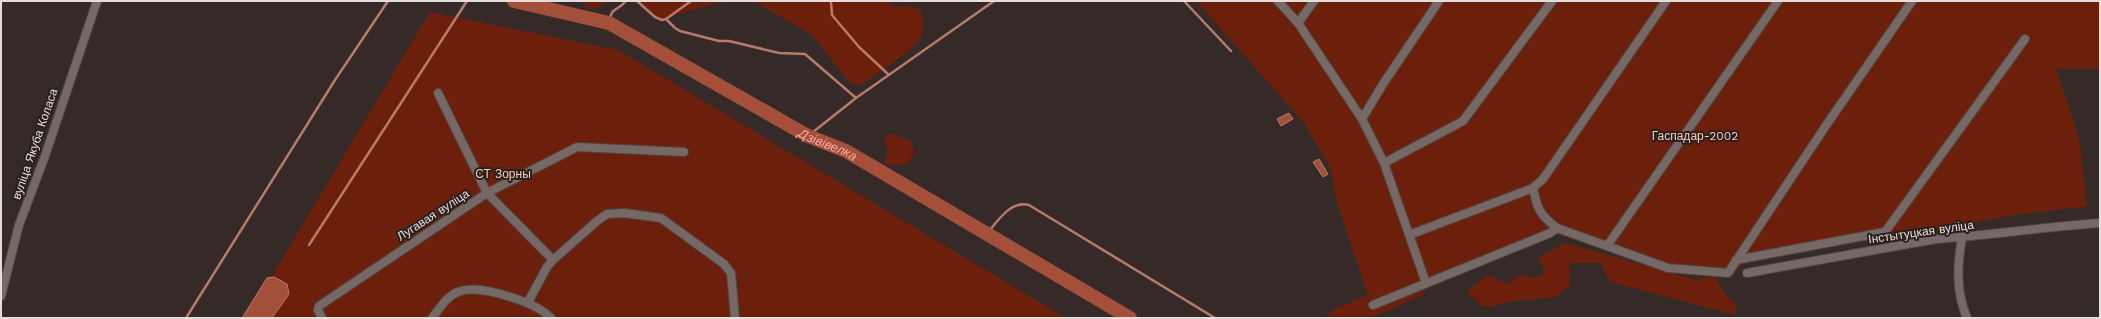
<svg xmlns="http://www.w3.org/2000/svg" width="2101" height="319" viewBox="0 0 2101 319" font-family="'Work Sans',sans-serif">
<rect width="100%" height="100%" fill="#352a27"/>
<path fill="#6c200c" d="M582,1H609L593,9L585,6Z
M639,1H889L893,7L909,6L921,10C923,20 925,27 921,37C917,48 872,77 861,85H854L846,78L812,35L757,3L735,1L712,4L660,20Z
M1196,1H2100V69H2056L2079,138L2087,206L2015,215L1769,257L1743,263L1733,276L1671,271L1547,231L1419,281L1424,294L1371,318H1325L1335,309L1368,295L1336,200L1331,169L1304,123Z
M430,12L618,50L1066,318H247Z
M889,133L911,141L914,153L907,165L884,164L888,150L884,140Z
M1566,243L1696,280L1714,276L1724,293L1736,304V315L1610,282L1600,263H1569L1570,285L1556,297L1508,302L1490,307L1482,306L1467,292L1487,275L1508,284L1520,275L1535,278L1545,273L1539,257Z"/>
<path fill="#a44f3a" stroke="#b87a6a" d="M1289,113L1293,119L1281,126L1277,119Z
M1319,159L1328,174L1323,177L1313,162Z
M274,277L287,284L289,294L272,318H242L267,278Z"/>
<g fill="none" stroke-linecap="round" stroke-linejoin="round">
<path stroke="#b87a6a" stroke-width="2.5" d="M637,1L655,17L662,20L666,19L675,28L680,31L719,41H729L779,53L805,54L856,98
M831,1L832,15L859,47L889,75
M1184,1L1231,51
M666,19L691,1
M609,23C612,5 616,13 626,1
M808,136L856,98L994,1
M986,235C997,222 1010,200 1029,205L1215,318
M309,245L467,1
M186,318L335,80L388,1"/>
<path stroke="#a44f3a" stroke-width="14" id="s1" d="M514,1L609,23L808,136L846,151L1130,318"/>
<g stroke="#504745" stroke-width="10">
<path id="street" d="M1278,1L1298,23L1362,119L1384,163L1426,283
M1298,23L1314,1
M438,93L487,193L553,260
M1362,119L1383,84L1439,1
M1384,163L1463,121L1552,1
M1533,188C1537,209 1540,215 1557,228L1668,268L1728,273L1825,127L1912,1
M1409,235L1533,188L1543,179L1666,1
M1962,238C1957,266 1956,292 1967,318
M1607,246L1778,1
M1736,260L1885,232L2025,39
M1747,273L1936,239C1991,235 2045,227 2100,223
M1,296L19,225L45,156L97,1
M528,302L547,267L553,260L597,221L607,214L624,213L661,218L724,264L731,273L735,318
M1373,305L1550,233L1557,228
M322,318L318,310L319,306L487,193L577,147L684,152
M432,318C440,308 448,294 461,291C482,285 536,302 551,318"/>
</g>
<use href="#street" stroke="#766965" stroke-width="8"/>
</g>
<g text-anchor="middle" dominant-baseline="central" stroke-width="4" stroke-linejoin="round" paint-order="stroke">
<g font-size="12" fill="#fccbbe" stroke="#2b201d">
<text x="1695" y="136">Гаспадар-2002</text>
<text x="503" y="174">СТ Зорны</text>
</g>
<g font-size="12" fill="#e5dddb" stroke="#2b201d">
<text transform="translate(35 144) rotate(-71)">вуліца Якуба Коласа</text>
<text transform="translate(433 215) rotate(-33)">Лугавая вуліца</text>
<text transform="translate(1921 232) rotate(-8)">Інстытуцкая вуліца</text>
</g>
<g font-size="13" font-style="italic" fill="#f6ae9c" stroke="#2b201d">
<text stroke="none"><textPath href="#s1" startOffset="348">Дзівівелка</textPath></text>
</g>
</g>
<rect width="2101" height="319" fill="none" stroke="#e5dddb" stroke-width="4"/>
</svg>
